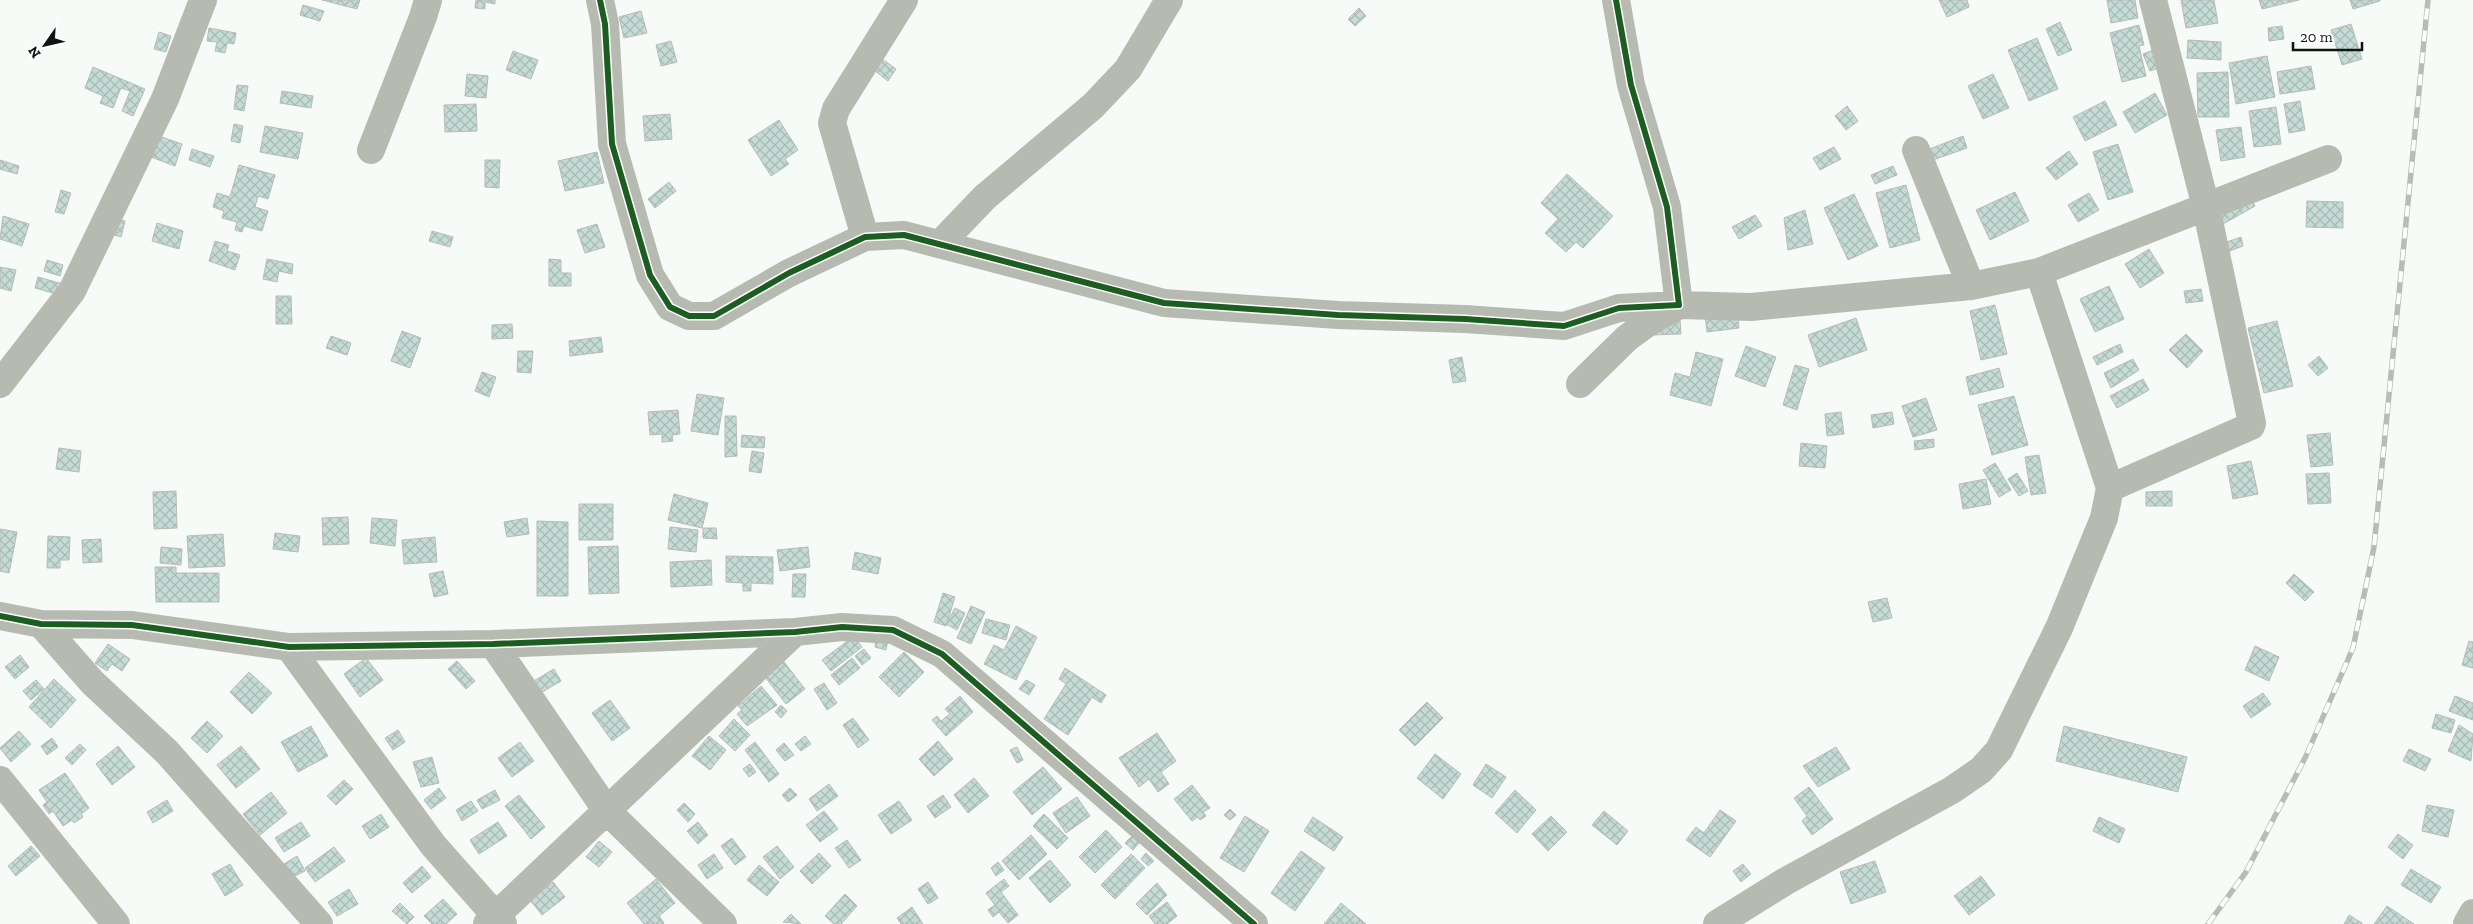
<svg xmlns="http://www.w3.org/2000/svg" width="2473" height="924" viewBox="0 0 2473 924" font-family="'Zilla Slab',serif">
<defs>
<pattern id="building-cross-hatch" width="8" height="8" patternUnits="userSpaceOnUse" patternTransform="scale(1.25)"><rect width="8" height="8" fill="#c5dbd5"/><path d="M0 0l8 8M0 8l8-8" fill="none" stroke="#a8bbb6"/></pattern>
</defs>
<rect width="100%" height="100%" fill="#f7fbf7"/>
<path fill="url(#building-cross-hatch)" stroke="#b7bbb8" d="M322,0H360L357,9Z
M476,0H495V4L485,2V9L475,8Z
M1939,0H1967L1969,7L1947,17Z
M2107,0H2135L2138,18L2111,23Z
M2181,0H2214L2218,23L2186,28Z
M2259,0H2299L2262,9Z
M2350,0H2380V1L2353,9Z
M303,5L324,11L320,21L300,15Z
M1359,8L1366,16L1355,26L1348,19Z
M641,11L647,33L624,38L619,17Z
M2060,22L2072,50L2058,56L2046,29Z
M2351,24L2362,59L2342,65L2331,30Z
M2139,25L2144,45L2139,46L2146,76L2122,82L2110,33Z
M2282,26L2284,39L2269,41L2268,28Z
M209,28L236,33L234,44L227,43L225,53L215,51L217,42L207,41Z
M159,32L171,36L166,52L154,49Z
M2037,38L2058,89L2029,101L2008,50Z
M2188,40L2221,42V60L2187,58Z
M671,41L677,62L661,66L656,45Z
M2156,49L2162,67L2150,71L2143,54Z
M513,51L538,60L531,79L506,70Z
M878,56L896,69L888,81L870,67Z
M2267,56L2275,97L2236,104L2229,63Z
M2311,66L2315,89L2280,94L2277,72Z
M93,67L145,89L133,116L122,111L130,91L121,88L113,108L100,103L103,96L85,88Z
M2228,72L2229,117H2198L2197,73Z
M467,74L488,76L486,98L465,96Z
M1993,74L2009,108L1983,119L1968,86Z
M237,85L248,86L244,111L234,109Z
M282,91L313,96L311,108L280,103Z
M2155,93L2167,115L2135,133L2123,112Z
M2105,101L2117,125L2085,141L2073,117Z
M2300,101L2305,130L2289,133L2284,104Z
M476,104L477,131L445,132L444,105Z
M1847,106L1858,121L1846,130L1835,116Z
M2276,107L2281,144L2254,147L2249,111Z
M670,114L672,139L645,141L643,116Z
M779,120L798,150L785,159L789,164L771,176L748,140Z
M234,124L243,126L240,143L231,141Z
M265,126L303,133L298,159L260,152Z
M2241,127L2245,157L2221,161L2216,130Z
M159,136L182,144L175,166L151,157Z
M1963,136L1967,148L1930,161L1927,150Z
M2118,144L2133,192L2108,200L2093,152Z
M1834,147L1841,159L1820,170L1813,158Z
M192,149L214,156L210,167L189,160Z
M2069,151L2078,164L2056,180L2046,168Z
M597,152L604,183L565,191L558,161Z
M0,160L19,166L17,174L0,169Z
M485,160H500L499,188L485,187Z
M239,165L275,175L268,199L258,196L255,207L268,211L262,231L244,226L242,232L235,230L237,222L222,218L224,211L213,207L217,193L230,197Z
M1893,166L1897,175L1875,184L1871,175Z
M1567,174L1613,216L1583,248L1576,242L1566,252L1545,233L1558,219L1541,203Z
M669,182L676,191L655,208L648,199Z
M1906,185L1920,240L1890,248L1876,193Z
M61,190L71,193L64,214L55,212Z
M2247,191L2255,206L2216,228L2208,213Z
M2015,192L2029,221L1990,240L1976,210Z
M2089,193L2099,210L2078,222L2068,205Z
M1854,194L1878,246L1848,260L1824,208Z
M2307,201L2343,202V228L2306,227Z
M1805,210L1813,244L1788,250L1784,218Z
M1755,215L1762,226L1739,239L1732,227Z
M3,216L29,224L22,246L0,239Z
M115,218L125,221L121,237L111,234Z
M157,223L183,231L179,249L152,241Z
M597,224L605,247L585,253L577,230Z
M432,231L453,237L450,247L429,241Z
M2241,237L2243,246L2227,252L2224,243Z
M215,241L229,245L227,251L240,255L235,270L209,261Z
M2149,249L2164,273L2140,288L2125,264Z
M267,259L293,264L292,274L279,271L277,282L263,279Z
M549,259L561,260V273H571V286H549Z
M47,260L63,265L60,276L44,271Z
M0,267L16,270L11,291L0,288Z
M38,277L63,284L60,295L35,288Z
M2109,286L2124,319L2095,332L2080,299Z
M2201,289L2203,301L2186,303L2184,291Z
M276,296H291L292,324H276Z
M1995,305L2007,354L1981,360L1970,311Z
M1737,311L1739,328L1707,332L1705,315Z
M1856,318L1867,350L1819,367L1808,335Z
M1680,320L1681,334L1652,335Z
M2277,321L2293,386L2264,393L2248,328Z
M512,324L513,338L492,339V325Z
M402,331L421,338L410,368L391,361Z
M2186,334L2203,351L2187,368L2169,350Z
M331,336L351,343L347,355L326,348Z
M601,337L603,352L570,356L569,341Z
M2120,344L2123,352L2097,365L2093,357Z
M1746,346L1776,357L1765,387L1735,376Z
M518,351H533L531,373L517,372Z
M1696,352L1723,359L1711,406L1670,395L1675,373L1690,377Z
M2319,356L2328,368L2318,376L2308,365Z
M1462,357L1466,381L1453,383L1449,360Z
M2133,359L2139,370L2111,388L2104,373Z
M1795,365L1809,369L1797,410L1783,405Z
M1999,368L2004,387L1970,395L1966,377Z
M482,372L496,377L489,397L475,391Z
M2143,379L2149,390L2117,408L2110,396Z
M697,394L724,398L718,435L691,431Z
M2014,396L2028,445L1992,455L1978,405Z
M1926,398L1937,430L1913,437L1902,406Z
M678,410L680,434L672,435L673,441L662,442V434L650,435L648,412Z
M1841,412L1844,434L1827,436L1825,414Z
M1892,412L1894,424L1873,428L1871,415Z
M725,416H736L737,456L725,457Z
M2330,433L2333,465L2311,467L2307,435Z
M742,435L765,437L764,448L741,447Z
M1934,439V447L1915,450L1914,441Z
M1801,443L1827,446L1825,468L1799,466Z
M59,448L81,451L79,472L56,469Z
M752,451L764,453L761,473L749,471Z
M2039,455L2046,493L2031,495L2025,457Z
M2251,461L2258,494L2233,499L2227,466Z
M1995,463L2011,490L1999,497L1983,470Z
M2017,473L2028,491L2019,496L2008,479Z
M2329,473L2331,503L2308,504L2306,474Z
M1986,479L1991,504L1963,509L1959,484Z
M176,491L177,528L154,529L153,492Z
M2172,491V506H2146V492Z
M674,494L708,503L702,528L668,520Z
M579,504H613V540H579Z
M348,517L349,544L323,545L322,518Z
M372,518L397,520L395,546L370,543Z
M527,518L529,534L507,537L504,522Z
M537,521L568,522V596H537Z
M670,527L698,530L696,552L668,549Z
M703,528H716L717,539L703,538Z
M0,529L17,532L9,573L0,571Z
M275,533L300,536L298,552L273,549Z
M223,534L225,566L189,568L187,536Z
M48,536L70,537L69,560H60V568H47Z
M435,537L437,562L404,564L402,540Z
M101,539L102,562L83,563L82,540Z
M618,546L619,593L589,594L588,547Z
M161,547L182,549L181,565L160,563Z
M808,547L810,567L780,571L777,550Z
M855,552L881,558L878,574L852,569Z
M726,556L773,557V584L751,583V591H743V583L726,582Z
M711,560L712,585L671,587L670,562Z
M155,567H176V573H219V602H156Z
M443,571L448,594L434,597L429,574Z
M793,574H806L805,597H792Z
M2294,574L2314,592L2305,601L2286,583Z
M943,593L955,597L946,626L934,622Z
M1887,598L1892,618L1873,622L1868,602Z
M971,606L985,612L971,644L957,638Z
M955,608L965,613L957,630L946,624Z
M986,619L1010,625L1006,640L982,633Z
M1016,626L1037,637L1016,680L984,664L994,645L1004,650Z
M854,636L862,647L831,671L822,660Z
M876,638L888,640L886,650L875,647Z
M2469,641L2473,642V668L2462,665Z
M108,644L130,659L122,671L112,664L107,671L95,663Z
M2255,646L2279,657L2269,681L2245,670Z
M864,649L871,658L862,665L855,656Z
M904,652L924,672L899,697L879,677Z
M20,655L29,667L15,679L5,667Z
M366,658L383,680L360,697L344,674Z
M781,658L805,689L786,704L762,673Z
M852,658L860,668L839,685L831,675Z
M457,661L475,681L466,689L448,669Z
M1065,668L1106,695L1101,703L1092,697L1068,735L1044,719L1066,684L1059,679Z
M554,669L561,681L539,694L532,682Z
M249,672L272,693L252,714L230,692Z
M54,679L76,700L51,728L29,707Z
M36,680L44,689L31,700L23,691Z
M1026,680L1035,685L1029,695L1019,689Z
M824,683L837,703L827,710L814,689Z
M761,686L777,705L747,726L737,714L742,710L738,706Z
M2263,693L2271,704L2251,718L2243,706Z
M960,696L973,712L946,736L932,720L937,716L941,721L950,714L945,709Z
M2455,696L2473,703V720L2449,711Z
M610,700L630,728L612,741L592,713Z
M1427,702L1443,718L1415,746L1399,730Z
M781,705L787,711L781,718L775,712Z
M2436,714L2455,720L2451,733L2432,728Z
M853,718L869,740L858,748L843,725Z
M734,719L750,735L735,751L719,736Z
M207,721L223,736L207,753L191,738Z
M2459,725L2473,734L2471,761L2448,751Z
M311,726L328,756L298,772L281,742Z
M2064,726L2187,757L2178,792L2056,761Z
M398,730L405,742L393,750L385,738Z
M19,731L31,744L11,762L0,748Z
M1157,733L1176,761L1161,772L1169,784L1158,792L1149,779L1139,787L1119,758Z
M709,736L726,750L710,770L692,756Z
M805,736L811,744L801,751L795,744Z
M52,738L58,747L47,755L41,746Z
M938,741L953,759L934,776L919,759Z
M520,742L534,761L512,777L498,758Z
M755,742L779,774L769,782L745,750Z
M784,743L794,755L785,761L776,750Z
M80,744L86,750L72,765L65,758Z
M118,746L135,767L112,785L96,764Z
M241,746L260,769L236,788L217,765Z
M1017,747L1023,760L1017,763L1010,750Z
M1836,747L1850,769L1818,787L1803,766Z
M2409,749L2431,759L2425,771L2403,761Z
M1435,754L1461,774L1443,799L1417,778Z
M432,757L439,783L421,787L413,762Z
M750,764L756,772L749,777L743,769Z
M1486,764L1506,777L1492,798L1473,785Z
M1043,767L1062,789L1032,815L1013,792Z
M65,773L89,808L81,814L83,817L74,823L72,820L63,826L53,811L49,814L43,805L47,802L39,790Z
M974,778L989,796L968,813L954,795Z
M344,780L353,789L336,805L327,796Z
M829,784L838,796L817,811L809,799Z
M1192,785L1210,808L1203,812L1206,816L1200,820L1198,817L1192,821L1174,799Z
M1809,787L1833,819L1812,835L1802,821L1807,816L1794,798Z
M439,788L446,798L431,809L424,800Z
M790,788L797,795L788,802L782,795Z
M495,790L500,800L482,809L477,800Z
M1515,790L1536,810L1517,833L1495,813Z
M271,792L287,813L260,835L243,814Z
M519,795L545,827L531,839L505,806Z
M943,795L951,807L935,818L927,806Z
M1077,797L1090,816L1066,833L1053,813Z
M167,800L173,811L153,823L147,812Z
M471,801L478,811L462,821L456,810Z
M899,801L912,820L891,834L878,815Z
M684,803L695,814L688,822L677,810Z
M2427,805L2454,810L2448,837L2422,831Z
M1230,809L1236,815L1230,820L1224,815Z
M1720,810L1736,821L1710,857L1686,840L1696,827L1704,833Z
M824,811L838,829L820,842L806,825Z
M1604,811L1628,831L1617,845L1592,825Z
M381,814L389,827L370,839L362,826Z
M1044,814L1068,838L1057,849L1033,826Z
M1245,816L1269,831L1244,872L1220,858Z
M1551,816L1567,832L1548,851L1532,834Z
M1313,817L1343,837L1334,851L1304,831Z
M2099,817L2125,829L2119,843L2093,831Z
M301,822L310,836L284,852L275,838Z
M498,822L507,836L479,854L470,840Z
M698,822L708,835L698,844L687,831Z
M1106,830L1122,847L1095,873L1079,857Z
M2398,834L2413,845L2403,859L2388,847Z
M1031,835L1047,854L1019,880L1002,861Z
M1132,836L1139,843L1133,850L1125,843Z
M732,838L746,857L735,865L721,846Z
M847,840L861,860L849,868L835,848Z
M599,841L612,852L599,867L586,857Z
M31,846L40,856L16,876L8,866Z
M777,846L794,867L780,879L763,857Z
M334,847L345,861L315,882L305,868Z
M1301,851L1325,868L1295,911L1271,893Z
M819,853L831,866L812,884L800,871Z
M1146,853L1154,861L1148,866L1141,859Z
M714,854L723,868L707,879L698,865Z
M1131,854L1145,868L1115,899L1101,885Z
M297,856L305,871L291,878L284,864Z
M1050,860L1071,885L1050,903L1029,878Z
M1875,861L1886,892L1851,904L1840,872Z
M998,862L1004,870L996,876L991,868Z
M230,864L243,885L225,896L212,874Z
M1743,864L1751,874L1741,882L1733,871Z
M759,865L779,882L767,896L747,880Z
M422,866L431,877L412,893L403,883Z
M2411,869L2441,887L2431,903L2401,885Z
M1981,876L1995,895L1969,915L1954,896Z
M656,879L675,903L659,916L664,923L662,924H644L627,903Z
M1004,879L1009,886L1001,892L1018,915L1008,923L999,912L993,917L988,910L995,905L986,893Z
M553,882L565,897L542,915L530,900Z
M928,882L938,898L928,904L918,889Z
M1157,883L1167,895L1147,915L1136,904Z
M349,889L358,904L337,916L328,902Z
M845,894L857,906L841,924H834L825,916Z
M443,899L457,914L446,924H432L424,916Z
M1167,902L1177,916L1167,924H1155L1149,916Z
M400,903L414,917L407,924L392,911Z
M1341,903L1366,924H1324Z
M2387,906L2414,924H2374Z
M912,907L923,924H901L897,918Z
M791,914L801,924L783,922Z
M2349,915L2362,923V924H2344Z"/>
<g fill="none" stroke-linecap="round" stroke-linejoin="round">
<path stroke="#b6bab1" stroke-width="28" d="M600,0L605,24L612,144L650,275L670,307L689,316H714L789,273L865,237L904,235L1164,303L1338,315L1465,319L1564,326L1619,308L1679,305L1667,207L1631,85L1616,0
M371,150L423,17L428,0
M1916,150L1971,286
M865,237L832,123L836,109L904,0
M940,244L985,197L1093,106L1128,69L1169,0
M0,384L72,291L165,99L203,0
M1580,384L1627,338L1649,322L1679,305L1751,307L1971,286L2039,272
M2110,488L2039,272L2328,159
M0,616L41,624L132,625L289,647L493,644L795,632L842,627L893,630L942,654L1254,924
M41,624L93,683L167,752L319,924
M493,644L607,811L723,924
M289,647L433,845L503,924
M0,780L116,924
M487,924L795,632
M1717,924L1786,881L1952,790L1981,770L1999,750L2059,628L2104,518L2110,488L2251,426L2252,423L2206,207L2153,0
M2467,924L2473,913"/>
<g stroke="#b8bbb6" stroke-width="5.5">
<path id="rail" d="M2208,924L2246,872L2306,756L2353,648L2374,547L2428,0"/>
</g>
<use href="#rail" stroke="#fff" stroke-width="4" stroke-dasharray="11" stroke-linecap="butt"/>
<g stroke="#fff" stroke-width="9">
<path id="cycleway" d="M600,0L605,24L612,144L650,275L670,307L689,316H714L789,273L865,237L904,235L1164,303L1338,315L1465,319L1564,326L1619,308L1679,305L1667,207L1631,85L1616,0
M0,616L41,624L132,625L289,647L493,644L795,632L842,627L893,630L942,654L1254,924"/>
</g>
<use href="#cycleway" stroke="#1b5e20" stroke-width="6"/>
</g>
<g transform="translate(45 45) rotate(236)" stroke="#ffffff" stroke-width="4" paint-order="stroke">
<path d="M0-4L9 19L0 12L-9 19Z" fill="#121412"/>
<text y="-8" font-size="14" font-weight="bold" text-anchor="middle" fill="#121412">N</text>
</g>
<path d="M2293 42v8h69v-8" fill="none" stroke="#121412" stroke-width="2.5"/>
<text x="2300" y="42" font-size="15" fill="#121412" stroke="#ffffff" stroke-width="4" paint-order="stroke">20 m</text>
</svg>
